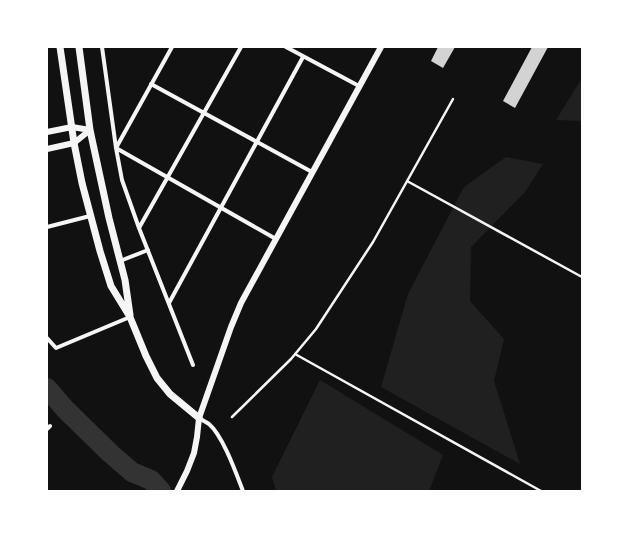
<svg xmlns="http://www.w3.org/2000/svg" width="629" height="538" viewBox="0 0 629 538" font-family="'PT Sans Narrow',sans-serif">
<rect width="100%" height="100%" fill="#111"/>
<path fill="#202020" d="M582,78V121L556,120Z
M506,157L543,164L525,192L471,247L470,301L504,339L494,381L520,464L381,387L408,294L464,187Z
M320,380L443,455L429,491H276L272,477Z"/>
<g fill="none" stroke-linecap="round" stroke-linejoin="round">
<path stroke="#333" stroke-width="20" d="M47,388L65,409L110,453L132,472L151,480L161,491"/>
</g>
<path fill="#d3d3d3" d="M438,47H455L443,68L431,61Z
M532,47H548L515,108L503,101Z"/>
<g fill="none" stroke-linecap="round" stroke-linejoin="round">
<path stroke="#f5f5f5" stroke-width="2.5" d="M407,181L582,277
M295,354L541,491
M232,417L291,359L316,329L373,242L453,99"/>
<path stroke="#f5f5f5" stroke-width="4" d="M102,47L116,148L122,180L139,228L193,365
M172,47L116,148L276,239
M286,47L359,86
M151,84L312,172
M47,227L90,216
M139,228L241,47
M120,261L148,250
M169,303L303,57
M47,338L56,348L130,317
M199,418C202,420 206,422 209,424C223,436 236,473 243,491
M47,429L50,426"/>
<path stroke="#f5f5f5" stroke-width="6" d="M47,132L72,127L90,130
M47,149L74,143L90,130
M177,491L187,471L194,453L197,437L199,418L231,327L241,303L381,47"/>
<path stroke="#f5f5f5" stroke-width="7" d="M60,47L74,143L82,183L100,251L111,286L130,317L146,356L157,378L170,394L199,418
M79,47L90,130L109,218L125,280L130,315"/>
</g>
<rect width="629" height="538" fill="none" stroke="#ffffff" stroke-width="96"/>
</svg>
